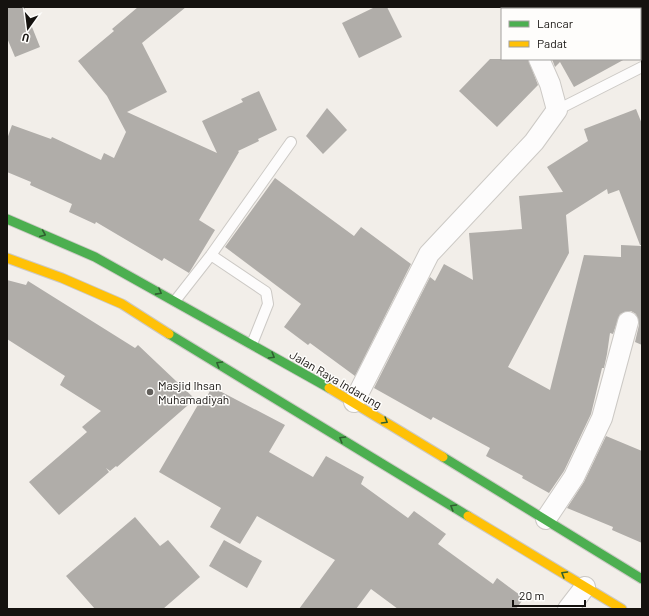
<svg xmlns="http://www.w3.org/2000/svg" width="649" height="616" viewBox="0 0 649 616" font-family="Barlow,sans-serif">
<rect width="100%" height="100%" fill="#f2eee9"/>
<path fill="#b0ada9" d="M7,7H24L40,47L15,57L7,38Z
M138,7H186L142,43L167,92L127,112L217,153L202,121L243,102L241,99L259,91L277,130L258,139L259,141L238,151L239,152L199,220L215,230L189,273L164,258L162,261L96,222L95,224L69,212L72,204L30,185L31,182L7,172V139L12,125L51,139L52,137L101,160L104,153L114,158L126,132L107,96L78,61L114,31L112,29Z
M375,7H387L402,37L359,58L342,23Z
M490,59H528L538,85L497,127L459,91Z
M552,59H625L574,87L560,62L555,67Z
M327,108L347,130L323,154L306,136Z
M636,109L642,124V245H640L619,190L608,194L607,189L566,215L569,253L508,367L550,390L584,255L621,257V245L642,246V345L635,342L639,325L636,314L631,311L620,314L613,334L610,333L607,354L604,368H602L591,414L564,471L549,493L522,478L523,476L486,456L490,448L433,417L431,420L374,388L430,277L435,281L444,264L473,280L469,233L522,229L519,196L563,192L547,167L588,141L584,129Z
M275,178L354,236L361,227L411,264L355,376L310,343L308,345L284,327L301,304L225,247Z
M7,280L26,285L28,281L135,348L138,345L195,399L117,467L116,466L110,471L106,468L109,472L59,515L29,482L87,432L82,427L101,411L60,385L65,376L7,339Z
M212,387L285,425L269,452L313,477L326,456L364,477L361,484L408,518L414,511L446,534L438,544L493,584L497,578L524,598L516,609H398L371,589L356,609H299L335,560L257,516L240,544L210,527L221,508L159,472L199,403L202,406Z
M606,436L642,451V543L612,530L613,527L567,508L584,482Z
M135,517L160,546L168,540L200,577L163,609H95L66,576Z
M224,540L262,561L247,588L209,566Z"/>
<g fill="none" stroke-linecap="round" stroke-linejoin="round">
<g stroke="#ccc9c5" stroke-width="12">
<path id="lane" d="M557,110L642,67
M211,255L266,292L268,304L252,344
M175,301L211,255L291,142"/>
</g>
<g stroke="#ccc9c5" stroke-width="22">
<path id="street" d="M515,7L516,9
M354,402L429,254L534,142L557,110L550,84L539,59
M546,519L574,477L602,418L628,322
M568,609L585,587"/>
</g>
<g stroke="#ccc9c5" stroke-width="11">
<path id="fast" d="M7,219L95,257L329,388
M169,334L468,516
M443,457L642,579"/>
</g>
<g stroke="#ccc9c5" stroke-width="11">
<path id="slow" d="M7,258L62,278L122,304L169,334
M329,388L443,457
M468,516L622,609"/>
</g>
<use href="#lane" stroke="#fdfcfc" stroke-width="10"/>
<use href="#street" stroke="#fdfcfc" stroke-width="20"/>
<use href="#fast" stroke="#4caf50" stroke-width="9"/>
<use href="#slow" stroke="#ffc107" stroke-width="9"/>
</g>
<defs><path id="oneway-chevron" d="M-2-3.5L2.5 0L-2 3.5" fill="none" stroke-width="1.6" stroke-linecap="round" stroke-linejoin="round"/></defs>
<g stroke="#306030">
<use href="#oneway-chevron" transform="translate(43 234) rotate(23)"/>
<use href="#oneway-chevron" transform="translate(159 292) rotate(29)"/>
<use href="#oneway-chevron" transform="translate(272 356) rotate(30)"/>
<use href="#oneway-chevron" transform="translate(219 364) rotate(-149)"/>
<use href="#oneway-chevron" transform="translate(385 421) rotate(31)"/>
<use href="#oneway-chevron" transform="translate(342 439) rotate(-149)"/>
<use href="#oneway-chevron" transform="translate(453 507) rotate(-149)"/>
<use href="#oneway-chevron" transform="translate(564 574) rotate(-149)"/>
</g>
<circle fill="#625f5b" stroke="#fefdfb" stroke-width="1.5" cx="150" cy="392" r="4"/>
<g text-anchor="middle" dominant-baseline="central" stroke-width="3" stroke-linejoin="round" paint-order="stroke">
<g font-size="12" fill="#15120f" stroke="#fefdfb">
<text transform="translate(336 379) rotate(30)">Jalan Raya Indarung</text>
</g>
<g font-size="12" fill="#15120f" stroke="#fefdfb" text-anchor="start">
<text x="158" y="385">Masjid Ihsan<tspan x="158" dy="14">Muhamadiyah</tspan></text>
</g>
</g>
<rect width="649" height="616" fill="none" stroke="#15120f" stroke-width="16"/>
<rect x="501" y="8" width="140" height="52" fill="#fefdfb" stroke="#a19f9d"/>
<rect x="509" y="21" width="20" height="6" fill="#4caf50" stroke="#a19f9d"/>
<text x="537" y="28" font-size="12" fill="#15120f">Lancar</text>
<rect x="509" y="41" width="20" height="6" fill="#ffc107" stroke="#a19f9d"/>
<text x="537" y="48" font-size="12" fill="#15120f">Padat</text>
<g transform="translate(28 28) rotate(194)" stroke="#fefdfb" stroke-width="3" paint-order="stroke">
<path d="M0-3L7 15L0 10L-7 15Z" fill="#15120f"/>
<text y="-6" font-size="11" font-weight="bold" text-anchor="middle" fill="#15120f">U</text>
</g>
<path d="M513 600v6h72v-6" fill="none" stroke="#15120f" stroke-width="2"/>
<text x="519" y="600" font-size="12" fill="#15120f" stroke="#fefdfb" stroke-width="3" paint-order="stroke">20 m</text>
</svg>
